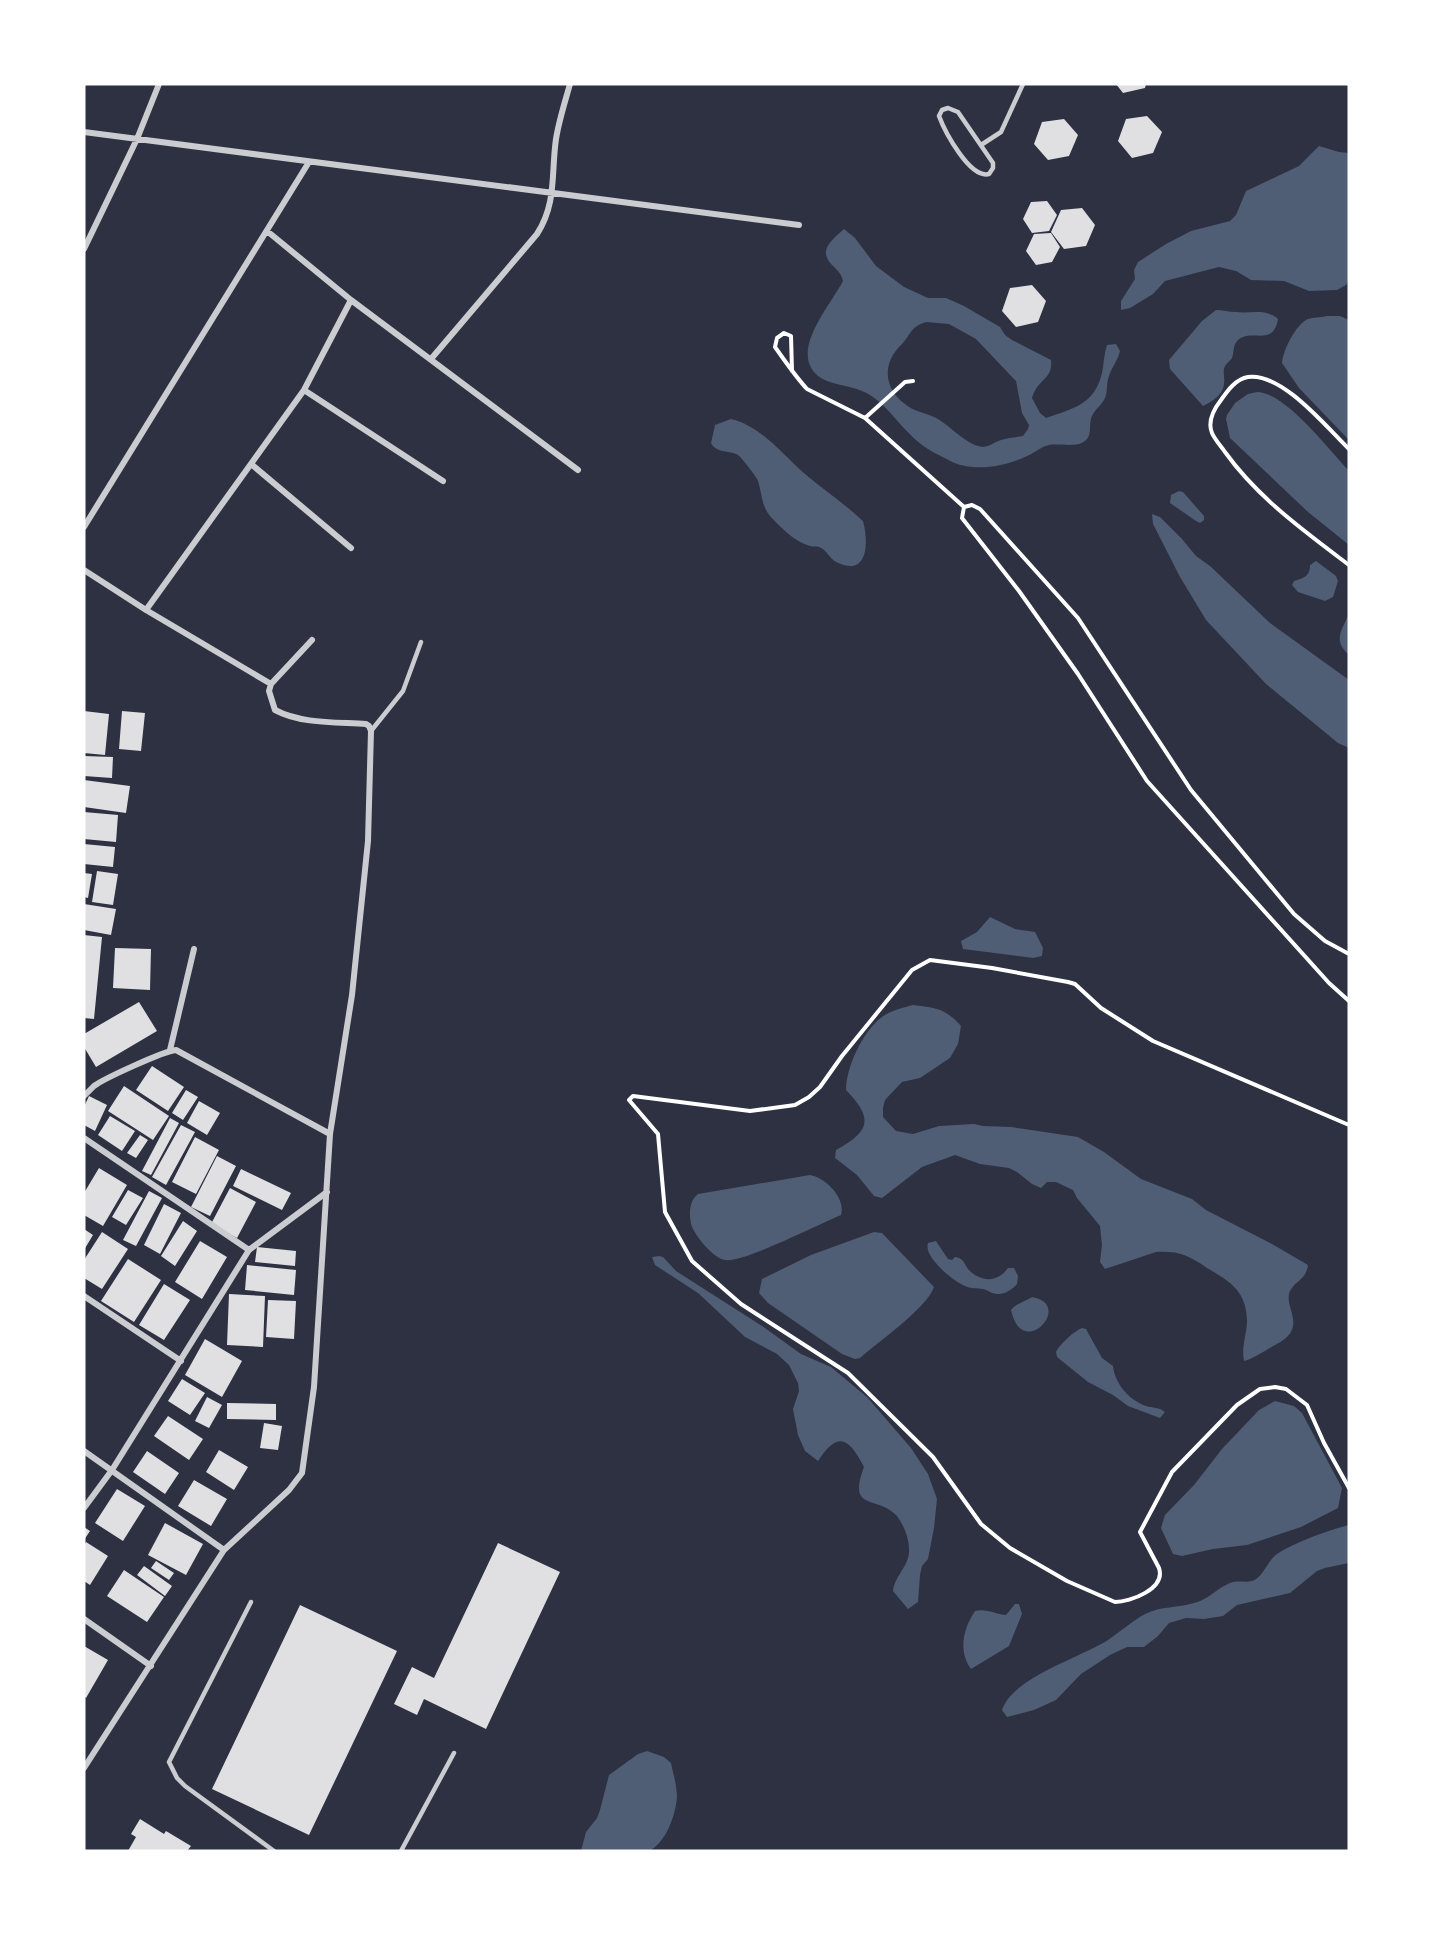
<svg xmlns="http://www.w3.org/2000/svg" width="1433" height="1935" viewBox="0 0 1433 1935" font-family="'Alegreya Sans',sans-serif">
<rect width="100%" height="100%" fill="#2d3142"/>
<path fill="#4f5d75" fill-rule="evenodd" d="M1319,146L1339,152L1349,153V280L1346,285L1337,290L1309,291L1284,281L1251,280L1236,271L1219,267L1165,281L1153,294L1130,308L1121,310V301L1135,279L1134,270L1138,262L1166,244L1191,231L1230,221L1236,215L1246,191L1299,166Z
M844,229L855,238L876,266L904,287L928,298H946L964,306L1000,327L1005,335L1012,340L1051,360C1053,380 1038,378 1032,398L1040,413L1046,418C1074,408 1094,405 1102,373C1104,363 1104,354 1107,345L1116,344L1120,351C1118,360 1112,367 1109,376C1106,383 1108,391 1105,398C1102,405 1095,409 1092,416C1088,424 1093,435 1085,441C1076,448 1059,443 1049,445C1040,447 1033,454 1025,457C1003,467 972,472 950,461C941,456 930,451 922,445C903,431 890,408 870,395C850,382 817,388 809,363C801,338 832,302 843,281C841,273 838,271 832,265C817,250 833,239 844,229ZM926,322L949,324L976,339L1013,378L1016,381L1022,413L1029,425L1028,429L1023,436C1016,437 1008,438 1001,440C991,443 988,450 975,445C961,439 951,427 938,419C928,413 914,412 905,404C884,389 882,364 900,346C911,336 909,327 926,322Z
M1216,310C1223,310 1229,312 1236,312C1251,314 1266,308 1278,319C1273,350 1247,324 1235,344C1233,349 1234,353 1232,358C1229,362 1225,364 1224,369C1223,373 1225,378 1224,383C1224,394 1212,402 1203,406L1170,369L1169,360L1202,321Z
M1327,316H1340L1349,320V440L1299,388L1282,363C1283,350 1296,324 1308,319C1313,317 1321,318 1327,316Z
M1257,392C1285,392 1329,450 1349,471V545L1308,512L1230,438L1226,419L1227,415L1235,403L1248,394Z
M731,419C761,426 782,454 805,474C824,490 845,504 863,521C869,543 868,578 836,562C829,558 827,550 819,547C816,546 813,547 810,546C795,542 780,527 770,516C761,505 762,493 758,481C756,476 746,464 742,459C735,448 718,456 711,443L715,425Z
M1179,491L1183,492L1204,516V520L1200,523L1196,521L1170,503L1171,495Z
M1152,514L1160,517L1182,539L1196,556L1210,566L1270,623L1349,680V748L1338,743L1266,684L1206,620L1180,577L1153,524Z
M1316,561L1336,576L1338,581L1333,597L1325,601L1298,592L1292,585L1294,581C1303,578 1310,577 1310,565Z
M1349,614V655C1333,641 1341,631 1349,614Z
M990,917L1015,929L1035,932L1043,948L1042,956L1033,958L963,949L961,941L977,932Z
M913,1005C936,1008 945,1008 961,1026L958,1044L950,1058L920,1078L902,1082L885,1100L883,1108V1117L896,1131L913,1134L939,1126L974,1124L983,1126L1011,1127L1078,1137L1104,1152L1141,1179L1192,1199L1206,1210L1272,1244L1308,1265C1306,1280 1296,1280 1290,1291C1286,1301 1292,1309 1293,1319C1296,1338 1277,1343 1265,1351C1257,1355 1252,1359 1244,1361C1241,1346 1247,1335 1247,1320C1246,1290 1229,1281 1207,1268C1188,1255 1179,1251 1156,1252L1105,1269L1100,1262L1102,1245L1100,1226L1077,1198L1073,1190L1056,1182H1047L1041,1188L1032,1184L1017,1172L1009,1168L980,1164L955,1155L922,1167L882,1198L874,1196L857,1175L835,1158L836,1150C870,1131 874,1119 846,1090C846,1067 863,1031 882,1017C892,1010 902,1008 913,1005Z
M810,1175C826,1178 846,1198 841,1215C819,1224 743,1263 725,1260C714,1259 694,1235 691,1224C689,1214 689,1201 698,1194Z
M874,1232L882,1233L934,1287C927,1308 878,1342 860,1358L855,1359L842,1354L768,1303L759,1293L762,1279L811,1255Z
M936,1241L948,1259L952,1260L955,1257C965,1258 964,1266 971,1272C984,1283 999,1281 1008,1268H1014L1018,1276L1017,1284C1013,1289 1004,1295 997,1294C992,1294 988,1290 983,1289C977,1288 971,1289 965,1286C953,1281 923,1257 928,1243Z
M659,1256L663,1257L676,1271L765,1328L801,1354L831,1367L867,1397L911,1448L928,1474L937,1499L934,1528L928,1559L922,1566L920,1575L918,1602L908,1609L893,1591C895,1575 910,1566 909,1549C909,1538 903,1523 896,1515C877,1495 847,1512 864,1467C849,1438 838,1430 818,1461L805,1451L798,1435L793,1409L799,1391L798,1383L789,1365L777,1354L745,1337L698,1293L655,1265L652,1257Z
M1032,1297C1075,1304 1022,1362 1011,1310C1016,1303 1025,1302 1032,1297Z
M1082,1328L1086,1329L1102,1358L1113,1366C1115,1384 1129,1400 1146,1406C1153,1408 1159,1407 1165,1412L1160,1418L1128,1406L1113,1395L1088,1382L1057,1357L1056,1352C1060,1344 1074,1331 1082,1328Z
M1275,1401L1294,1406L1302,1413L1342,1488L1338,1508L1301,1527L1247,1545L1213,1549L1182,1556L1173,1554L1161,1528L1165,1515L1194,1485L1222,1449L1259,1410Z
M1349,1525V1563L1325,1568L1317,1571L1290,1593L1237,1605L1223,1616L1204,1619L1186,1618L1169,1623L1158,1636L1144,1647H1127L1110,1655L1081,1674L1056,1700L1034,1710L1007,1717L1002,1710C1013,1677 1080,1658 1108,1640C1120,1632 1132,1621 1145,1614C1161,1606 1178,1608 1194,1603C1208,1600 1217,1588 1230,1583C1237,1580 1245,1583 1252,1581C1264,1577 1267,1561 1277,1554C1293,1543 1329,1530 1349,1525Z
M1015,1604H1019L1022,1614L1009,1646L971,1669C958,1651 963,1629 975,1611C986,1608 995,1614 1006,1615Z
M647,1751L664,1757L671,1763C673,1773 677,1786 677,1797C676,1814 666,1843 649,1851H581L586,1832L597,1818L600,1810L609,1775L638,1754Z"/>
<path fill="#e0e0e3" d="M1116,84H1146L1145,88L1123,93Z
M1147,116L1162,132L1153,153L1132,158L1118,141L1126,119Z
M1064,119L1078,135L1069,156L1048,160L1034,144L1042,122Z
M1047,201L1057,215L1049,231L1032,233L1023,219L1031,202Z
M1082,208L1095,225L1086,246L1064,249L1051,232L1061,210Z
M1051,233L1060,247L1052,262L1036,265L1026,251L1034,234Z
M1032,285L1046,301L1038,322L1016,327L1002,311L1010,288Z
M84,711L109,714L105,755L84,753Z
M122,711L145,713L141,751L119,749Z
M84,756L113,757L112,778L84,776Z
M84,780L130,786L126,813L84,807Z
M84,812L118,815L116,842L84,839Z
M84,844L115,847L113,867L84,864Z
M97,871L118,874L113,905L92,902Z
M84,873L92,874L88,898L84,897Z
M84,904L116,909L111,935L84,930Z
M84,935L102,937L94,1019L84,1018Z
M115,948L151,949L150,990L113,988Z
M139,1002L157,1031L96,1067L84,1047V1034Z
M152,1066L184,1087L168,1111L136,1090Z
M124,1086L169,1116L153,1140L108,1111Z
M186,1090L198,1097L183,1120L172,1113Z
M89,1096L107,1105L95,1131L84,1125V1107Z
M199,1101L220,1113L207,1135L187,1123Z
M110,1116L135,1131L122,1151L98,1135Z
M170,1118L179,1123L151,1175L142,1171Z
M181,1125L195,1132L166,1185L152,1177Z
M140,1135L148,1140L136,1158L127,1153Z
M195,1137L219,1150L196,1194L172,1182Z
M217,1156L236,1166L210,1216L191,1207Z
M99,1168L127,1185L103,1226L84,1215V1193Z
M241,1169L291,1193L282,1210L233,1186Z
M230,1188L256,1202L237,1238L211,1224Z
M128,1190L143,1198L126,1225L112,1217Z
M149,1191L162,1198L136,1246L123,1240Z
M164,1204L181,1213L160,1254L144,1245Z
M183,1221L197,1231L175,1266L161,1256Z
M84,1229L93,1235L84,1250Z
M102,1232L128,1249L102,1289L84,1278V1260Z
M200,1241L227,1257L202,1299L175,1282Z
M257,1247L296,1251L295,1266L255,1262Z
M128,1259L161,1280L134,1322L101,1301Z
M247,1265L296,1270L294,1295L245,1290Z
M164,1284L190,1300L164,1340L139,1325Z
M229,1294L265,1296L263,1347L227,1345Z
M268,1300L296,1301L294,1339L266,1337Z
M205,1339L242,1361L222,1397L185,1375Z
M182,1379L205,1393L190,1415L168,1401Z
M207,1397L222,1405L209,1428L195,1421Z
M227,1403L276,1404V1420L227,1419Z
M168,1416L203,1439L189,1460L154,1436Z
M264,1423L282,1426L278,1450L260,1448Z
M219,1450L248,1467L234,1490L206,1472Z
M147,1451L179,1473L165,1494L133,1472Z
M194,1480L227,1499L211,1526L178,1506Z
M117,1489L145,1506L123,1541L95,1523Z
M165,1523L203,1544L186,1575L148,1555Z
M84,1527L90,1531L84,1540Z
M86,1542L108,1556L90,1585L84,1581V1546Z
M498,1543L560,1572L486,1729L424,1699L417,1715L394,1704L412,1667L434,1678Z
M156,1561L174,1573L169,1580L151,1568Z
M144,1566L172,1586L165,1596L137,1575Z
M124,1570L164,1597L147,1622L107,1596Z
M300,1605L397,1651L309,1835L212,1789Z
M84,1646L108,1660L86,1698L84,1696Z
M140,1819L164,1834L166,1831L191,1846L187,1851H128L136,1837L131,1834Z"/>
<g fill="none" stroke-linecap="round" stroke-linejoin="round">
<path stroke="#fff" stroke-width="4" d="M792,371L791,336L784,333L777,338L775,347C785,361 795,376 807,389L865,418L964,507
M865,418L905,382L913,381
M1349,449C1327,428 1282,372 1248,377C1236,379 1228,390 1221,400C1214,409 1207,421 1212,433C1215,440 1221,446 1225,452C1258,498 1304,531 1349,565
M1349,954L1325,941L1294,914L1191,790L1078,618L980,509L972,505L964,507L962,518L1019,591L1078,674L1147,781L1329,983L1349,1001
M1349,1125L1153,1041L1101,1008L1075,984L1068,982L992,968L930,960L912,970L842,1056L820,1087L809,1097L795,1105L750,1111L633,1096L629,1100L658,1134L665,1212L692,1261L741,1304L848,1373L933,1457L981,1524L1010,1548L1067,1581L1115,1602C1130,1602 1166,1589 1159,1568L1140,1532L1172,1472L1237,1405L1260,1389L1275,1387L1286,1389L1307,1405L1324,1443L1349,1488"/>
<path stroke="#caccd0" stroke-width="4.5" d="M948,108L958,112L993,163V168L989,174C970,179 945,132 939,116L942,110Z
M981,145L1001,132L1023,84
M371,731L403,691L421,642
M251,1602L169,1762L177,1778L185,1786L274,1851
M401,1851L454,1753"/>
<path stroke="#caccd0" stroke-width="6" d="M84,132L799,225
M267,231L351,300
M84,249L137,139L159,84
M431,359L537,234C557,203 551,173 556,139C559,120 565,102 570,84
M304,390L443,481
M251,464L351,548
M84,527L309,162
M84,570L146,610L271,684L269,691L275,710C301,724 337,722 366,724L369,726L371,731L368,841L352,995L330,1134L314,1387L302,1473L289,1490L224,1550L84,1768
M146,610L304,390L351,300L578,470
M271,684L312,640
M170,1050L194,949
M84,1096C87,1093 91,1089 94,1086C105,1078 164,1051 176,1050L330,1134
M84,1138L249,1250
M84,1296L181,1361
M84,1451L224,1550
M84,1508L112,1470L249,1250L327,1192
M84,1619L151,1666"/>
</g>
<rect width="1433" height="1935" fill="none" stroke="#ffffff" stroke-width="171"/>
</svg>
